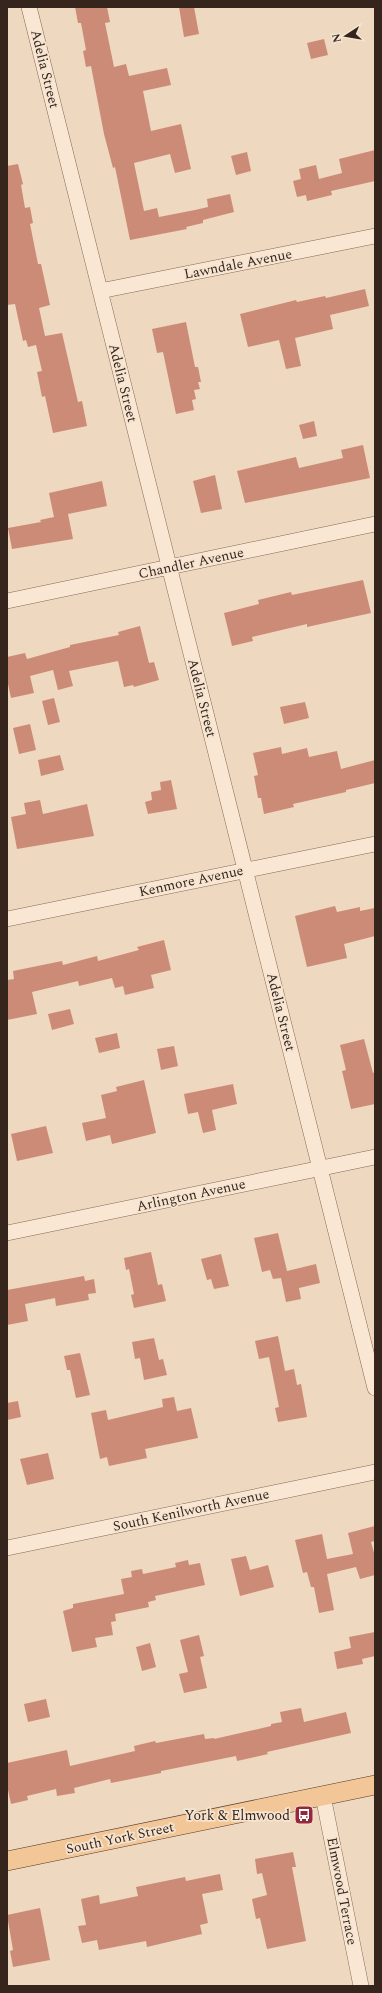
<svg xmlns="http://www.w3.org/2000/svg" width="382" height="1993" viewBox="0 0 382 1993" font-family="Spectral,serif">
<rect width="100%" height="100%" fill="#eed8c0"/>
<path fill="#cc8b76" d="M75,7H107L110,22L105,23L114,67L126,64L129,76L167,68L171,85L143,91L151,131L181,124L191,169L175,173L170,154L134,163L144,211L157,208L159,217L195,210L208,207L207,199L230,194L234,212L203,220V223L186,227L187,229L130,240L115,167L113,168L104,134L91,66L86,67L83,51L86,50L81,23H78Z
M179,7H194L199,34L184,37Z
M324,39L328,55L311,59L307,43Z
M375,150V181L331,191L332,195L307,201L306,195L297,197L293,181L301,179L299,169L316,165L319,179L342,173L339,159Z
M247,152L251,171L236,175L231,156Z
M18,164L23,184L21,185L25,208L30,207L33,223L30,224L38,264H41L50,305L39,308L45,336L62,333L78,402L82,401L87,426L53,433L45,396L42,397L37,372L42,371L36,345L28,347L26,340L23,341L15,304L7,305V166Z
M365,289L369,306L330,315L333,329L295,338L301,366L286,369L279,340L248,347L240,314L296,300L297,302L325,296L326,298Z
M186,322L195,367H198L201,382H198L200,389L194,390L196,399L192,400L194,410L176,414L163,352L157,353L152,329Z
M314,421L317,436L303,439L299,425Z
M363,445L370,478L245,503L237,471L296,457L299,468L343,458L341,450Z
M215,475L222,509L201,513L193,481Z
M102,481L107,506L68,514L73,539L12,549L8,528L41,522L40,520L54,517L49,493Z
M363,580L371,613L307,627V624L252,637L253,641L232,646L224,613L259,604L258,600L291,592L292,595Z
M140,626L149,663L154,662L159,680L134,687L133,685L124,687L118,661L69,671L73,686L58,690L53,670L30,676L34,693L11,698L7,679V657L25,653L27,659L70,647V645L119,635L118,632Z
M54,698L60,722L48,725L42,701Z
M305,702L309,718L284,724L280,707Z
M30,724L36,750L19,754L13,728Z
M281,747L282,754L307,748L309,757L337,751L341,769L375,760V783L346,790V792L293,804L294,807L264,814L261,798H258L254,776L258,775L253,753Z
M60,755L64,770L41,776L38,760Z
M171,780L177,809L148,814L145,802L152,800L151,792L161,790L160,782Z
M40,800L43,814L87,804L94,836L17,849L11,817L26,814L24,803Z
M335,906L337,912L360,907V911L375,908V936L344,944L347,958L307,967L295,916Z
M164,940L171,970L151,975L154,988L125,995L123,986L115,988L112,978L79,986L78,981L32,992L37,1014L7,1020V980L14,979L13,971L62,961L63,965L97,956L98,961L139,950L137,947Z
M70,1009L74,1024L52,1030L48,1014Z
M117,1033L120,1048L99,1053L95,1038Z
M364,1039L373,1073L375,1072V1104L351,1109L342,1071L346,1070L340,1045Z
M174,1046L178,1066L161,1070L157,1049Z
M144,1080L156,1133L112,1144L110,1135L86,1141L82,1123L106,1118L101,1095L117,1091L116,1087Z
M233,1084L237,1104L212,1110L216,1130L203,1133L198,1112L188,1114L184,1094Z
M46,1126L53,1153L17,1161L11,1134Z
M278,1233L287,1271L316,1264L320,1283L299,1288L301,1299L286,1302L281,1278L273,1279L270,1270L262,1272L254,1238Z
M151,1252L158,1285L162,1284L166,1301L134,1308L131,1295L134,1294L129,1269L126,1270L124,1258Z
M221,1254L229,1286L214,1289L211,1279L207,1280L201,1259Z
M84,1276L85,1281L94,1279L96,1293L88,1294L89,1300L56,1306L55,1298L25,1304L28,1321L7,1325V1290Z
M278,1336L285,1371L294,1369L297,1385L301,1384L307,1417L278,1422L275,1408L279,1407L269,1357L259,1359L255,1341Z
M154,1338L159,1360L163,1359L167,1375L144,1380L140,1358L135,1359L132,1342Z
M80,1353L90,1395L76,1398L70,1370H67L64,1356Z
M174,1397L177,1411L191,1408L198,1438L145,1449L147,1458L109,1466L107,1457L100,1459L91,1413L106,1410L108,1420L163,1407L162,1399Z
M18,1401L21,1417L7,1420V1403Z
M48,1453L54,1479L27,1485L20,1459Z
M375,1526V1541L371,1542L375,1556V1575L360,1579L356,1567L327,1574L334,1610L319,1613L314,1587H311L307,1572L303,1573L295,1540L322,1534L327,1559L353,1554L348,1533Z
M246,1556L250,1570L268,1565L274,1587L240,1596L231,1559Z
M188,1560L189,1565L200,1563L205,1585L155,1596L156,1600L148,1602L149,1607L115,1614L116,1621L111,1622L113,1635L95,1638L97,1647L72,1652L63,1611L73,1608V1604L124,1594L121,1579L132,1577L131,1571L142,1569L143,1574L176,1567L175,1563Z
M375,1632V1656L362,1659L363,1664L337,1669L334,1652L351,1648L349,1637Z
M199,1635L204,1656L200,1657L207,1688L184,1693L179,1674L188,1672L180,1640Z
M150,1643L156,1667L142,1671L136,1647Z
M46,1699L50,1717L28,1722L24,1704Z
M301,1708L304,1722L346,1712L351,1733L267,1752L268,1754L237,1761L236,1756L161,1771V1773L111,1783L110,1779L74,1788L75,1793L57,1796L56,1789L27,1796L28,1800L11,1804L7,1785V1763L67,1750L70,1766L135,1751L134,1746L155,1741L156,1743L204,1734L205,1739L214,1738V1739L271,1726V1724L282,1722L280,1712Z
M293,1852L296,1867H292L306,1941L267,1949L260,1918L256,1919L252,1899L267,1895L262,1873L257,1874L255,1859Z
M220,1874L223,1890L202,1894L208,1923L200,1925L202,1934L147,1947L146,1941L99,1950L97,1940L82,1943L78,1926L86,1925L81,1899L99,1895L100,1904L138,1896L136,1887L185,1877L186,1881Z
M40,1908L50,1960L13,1967L10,1951L13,1950L7,1915Z"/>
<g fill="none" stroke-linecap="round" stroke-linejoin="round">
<g stroke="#876958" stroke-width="16">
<path id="minor" d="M29,7L375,1388
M100,291L375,236
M7,601L375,524
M7,919L375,844
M7,1233L375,1157
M7,1548L375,1472
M323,1796L361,1986"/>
</g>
<g stroke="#54382d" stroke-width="20">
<path id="major" d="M7,1861L375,1785"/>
</g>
<use href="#minor" stroke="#f9e7d3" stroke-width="15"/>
<use href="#major" stroke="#f2c697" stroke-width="19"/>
</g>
<defs>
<g id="bus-square" transform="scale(1)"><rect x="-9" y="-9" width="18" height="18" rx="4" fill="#96283b" stroke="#f5e4d0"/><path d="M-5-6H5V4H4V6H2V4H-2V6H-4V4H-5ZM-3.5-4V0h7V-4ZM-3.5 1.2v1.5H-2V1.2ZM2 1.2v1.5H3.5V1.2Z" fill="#fff"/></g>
</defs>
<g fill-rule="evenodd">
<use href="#bus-square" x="304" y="1815"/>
</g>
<g text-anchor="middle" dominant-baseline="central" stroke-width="3.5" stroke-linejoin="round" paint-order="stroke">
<g font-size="14" fill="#36251d" stroke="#f5e4d0">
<text transform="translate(45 69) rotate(76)">Adelia Street</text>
<text transform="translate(238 264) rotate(-11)">Lawndale Avenue</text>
<text transform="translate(123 383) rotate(76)">Adelia Street</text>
<text transform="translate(191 563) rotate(-12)">Chandler Avenue</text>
<text transform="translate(202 698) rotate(76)">Adelia Street</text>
<text transform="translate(191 881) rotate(-12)">Kenmore Avenue</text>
<text transform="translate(281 1012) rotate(76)">Adelia Street</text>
<text transform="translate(191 1195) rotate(-12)">Arlington Avenue</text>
<text transform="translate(191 1510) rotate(-12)">South Kenilworth Avenue</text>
<text transform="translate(120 1838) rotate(-12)">South York Street</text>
<text transform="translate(342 1891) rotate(79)">Elmwood Terrace</text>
</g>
<g font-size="14" fill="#36251d" stroke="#f5e4d0" text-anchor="end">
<text x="290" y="1815">York &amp; Elmwood</text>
</g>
</g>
<rect width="382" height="1993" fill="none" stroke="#36251d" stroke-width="16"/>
<g transform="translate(346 36) rotate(258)" stroke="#f5e4d0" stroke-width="3" paint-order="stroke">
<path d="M0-3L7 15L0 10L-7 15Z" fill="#36251d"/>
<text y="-6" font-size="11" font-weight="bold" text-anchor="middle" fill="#36251d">N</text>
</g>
</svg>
